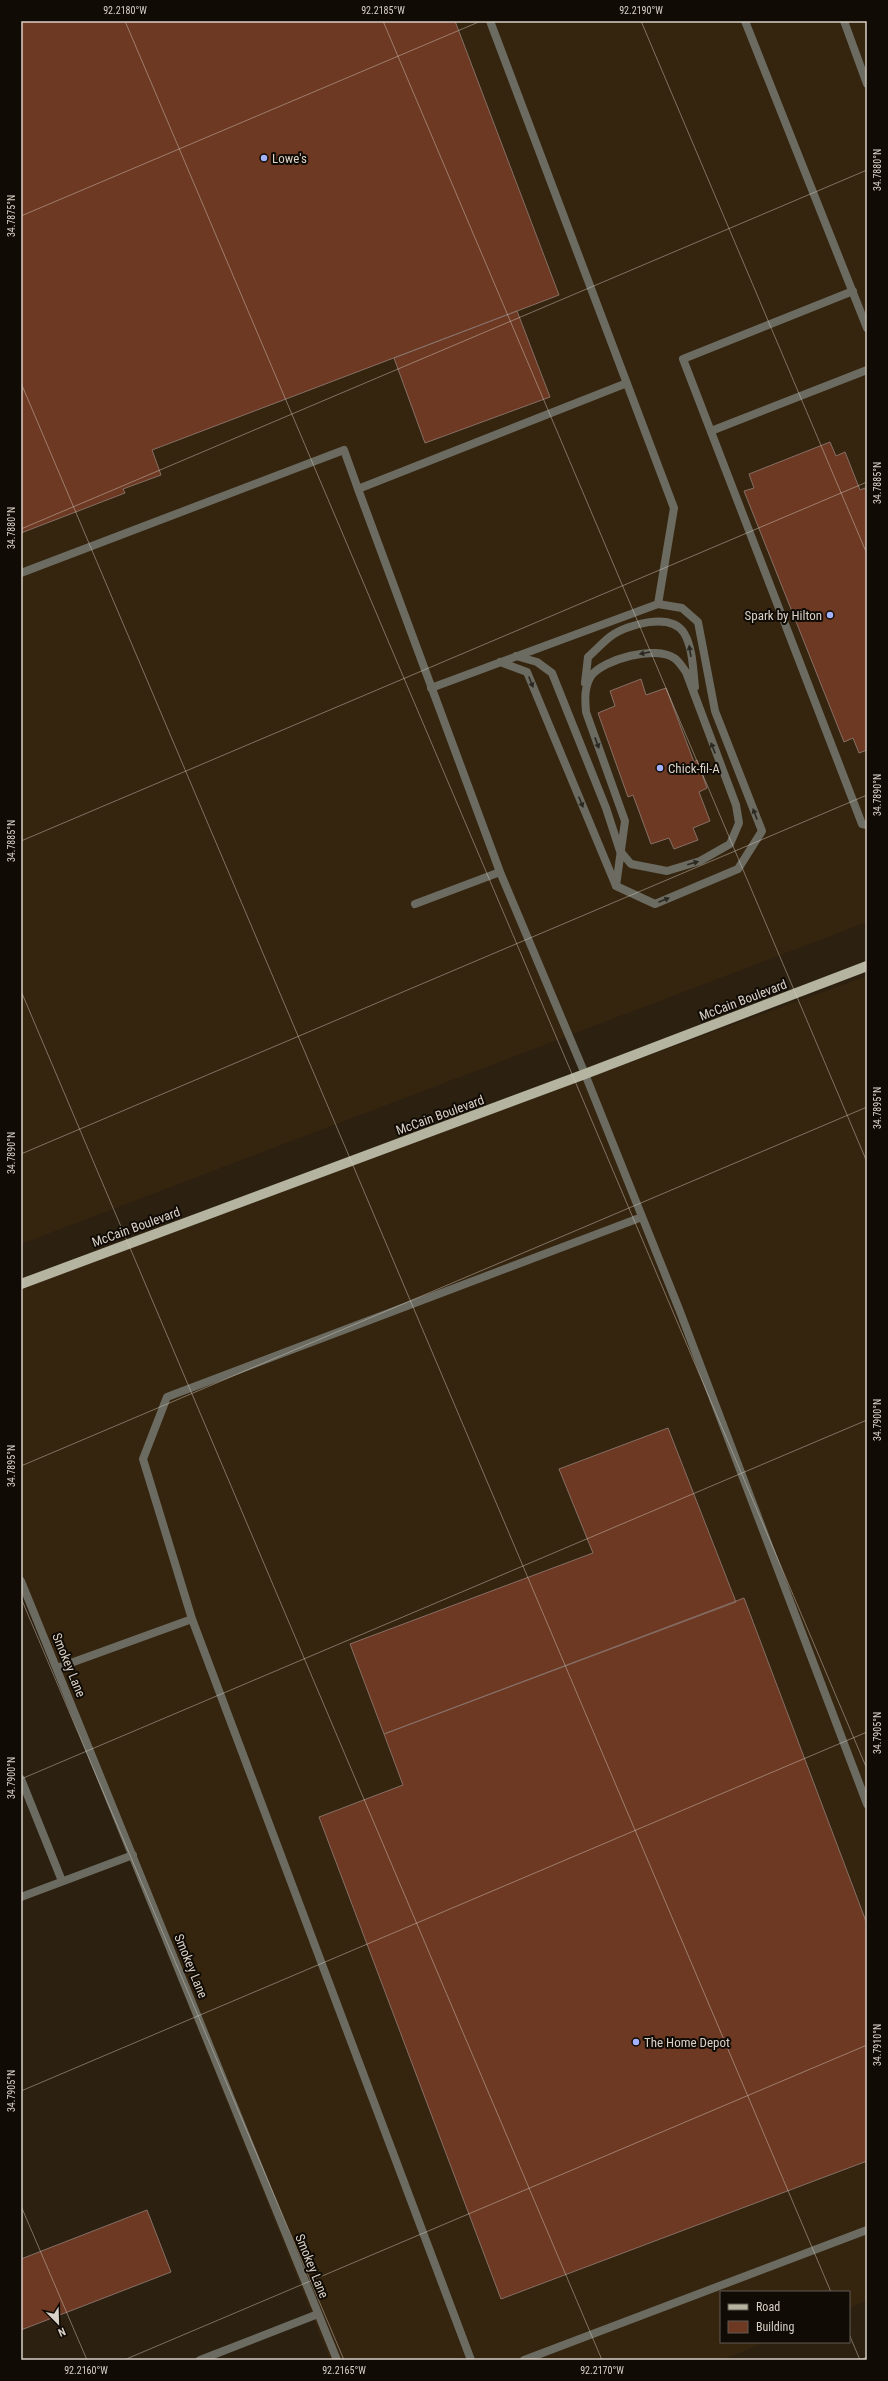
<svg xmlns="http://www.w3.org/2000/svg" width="888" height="2381" viewBox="0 0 888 2381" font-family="'Roboto Condensed',sans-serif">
<rect width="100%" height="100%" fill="#2c2010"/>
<path fill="#35250f" d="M21,21H867V922L21,1244Z
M867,976V2300L849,2308V2292H721V2342H766L722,2360H330L21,1588V1284Z"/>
<path fill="#6d3923" stroke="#866f66" d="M21,21H455L559,295L152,450L161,475L123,489L125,493L21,533Z
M517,311L550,397L425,443L394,358Z
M830,442L836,456L845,452L860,490L865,488L867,493V750L859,753L853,738L844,742L744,491L754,488L749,474Z
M641,679L646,695L666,688L694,762L697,760L707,788L699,792L710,821L693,828L698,840L674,849L669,838L651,844L633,795L628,797L598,713L615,706L610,691Z
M668,1428L736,1602L384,1734L350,1644L593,1553L559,1469Z
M744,1598L867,1924V2161L501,2299L319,1817L403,1785L384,1734Z
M147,2210L171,2272L21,2330V2259Z"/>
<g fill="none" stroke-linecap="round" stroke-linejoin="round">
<path stroke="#6b6b61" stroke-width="8" d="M490,21L674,508L658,604
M745,21L867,328
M844,21L867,84
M853,291L683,359L862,824L867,825
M711,431L867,370
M358,489L500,872L585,1074L679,1309L867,1804
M21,573L344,450L358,489L627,383
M516,656L537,662L552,673L606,808L620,851L631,864L667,871L700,861L730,844L739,823L736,805L686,672C683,668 679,661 674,658C656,645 604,659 591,676C584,688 585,699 586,712L625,821L616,886
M585,683L588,657C596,650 603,642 611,636C628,624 671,612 684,633C693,648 693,670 695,687
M431,688L658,604L682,608L698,622L715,711L762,831L738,869L655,904L616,886L527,672L500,662
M415,904L500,872
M192,1619L471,2360
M57,1668L192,1619L143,1459L167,1397L642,1217
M21,1779L62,1881
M21,1897L133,1855
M200,2360L318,2314
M524,2360L867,2230"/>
<path stroke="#6b6b61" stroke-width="8" d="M21,1581L337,2360"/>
<path stroke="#b4b4a0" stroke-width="10" d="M21,1284L585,1074L867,966"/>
</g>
<defs><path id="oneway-solid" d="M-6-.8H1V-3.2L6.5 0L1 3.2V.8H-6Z"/></defs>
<g fill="#2b2821">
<use href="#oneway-solid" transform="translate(690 651) rotate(-99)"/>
<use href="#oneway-solid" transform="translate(645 653) rotate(168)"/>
<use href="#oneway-solid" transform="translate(531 682) rotate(68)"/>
<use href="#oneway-solid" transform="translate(597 743) rotate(70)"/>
<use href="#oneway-solid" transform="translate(713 748) rotate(-112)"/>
<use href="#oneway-solid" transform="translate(581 802) rotate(68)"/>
<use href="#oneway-solid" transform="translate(755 814) rotate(-111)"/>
<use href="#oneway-solid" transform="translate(693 863) rotate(-16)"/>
<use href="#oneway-solid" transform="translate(664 900) rotate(-23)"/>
</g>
<path fill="none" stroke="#d9d1c7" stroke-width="1" stroke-opacity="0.45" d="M125,21L867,1769M383,21L867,1162M641,21L867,554M21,216L481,21M21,383L831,2292M21,529L867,170M21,841L867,482M21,991L602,2360M21,1154L867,795M21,1466L867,1107M21,1598L344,2360M21,1779L867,1420M21,2091L867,1732M21,2206L87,2360M849,2334L860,2360M124,2360L867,2045M860,2360L867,2357"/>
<g fill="#a4b2fc" stroke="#100b05" stroke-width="1.5">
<circle cx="264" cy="158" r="4"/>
<circle cx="830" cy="615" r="4"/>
<circle cx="660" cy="768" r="4"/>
<circle cx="636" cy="2042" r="4"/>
</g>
<g text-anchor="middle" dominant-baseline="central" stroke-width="4" stroke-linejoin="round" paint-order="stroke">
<g font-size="13" fill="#d9d1c7" stroke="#100b05" text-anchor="start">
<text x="272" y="158">Lowe's</text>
<text x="822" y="615" text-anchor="end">Spark by Hilton</text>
<text x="668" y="768">Chick-fil-A</text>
<text x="644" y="2042">The Home Depot</text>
</g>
<g font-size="13" fill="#d9d1c7" stroke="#100b05">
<text transform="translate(743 1000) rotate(-21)">McCain Boulevard</text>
<text transform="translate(440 1115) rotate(-20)">McCain Boulevard</text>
<text transform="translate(136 1227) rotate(-20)">McCain Boulevard</text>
<text transform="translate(69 1665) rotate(68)">Smokey Lane</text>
<text transform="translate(191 1966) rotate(68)">Smokey Lane</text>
<text transform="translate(312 2266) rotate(68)">Smokey Lane</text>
</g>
</g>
<rect width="888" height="2381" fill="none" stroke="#100b05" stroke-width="44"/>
<rect x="720" y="2291" width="130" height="52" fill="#100b05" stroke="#605a53"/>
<rect x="728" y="2304" width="20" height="6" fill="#b4b4a0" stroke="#605a53"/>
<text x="756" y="2311" font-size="12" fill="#d9d1c7">Road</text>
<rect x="728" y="2321" width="20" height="12" fill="#6d3923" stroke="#605a53"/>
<text x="756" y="2331" font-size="12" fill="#d9d1c7">Building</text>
<g transform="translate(58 2323) rotate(157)" stroke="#100b05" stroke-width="3" paint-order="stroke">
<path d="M0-3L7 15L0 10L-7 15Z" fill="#d9d1c7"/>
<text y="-6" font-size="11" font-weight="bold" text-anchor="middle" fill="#d9d1c7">N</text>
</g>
<rect x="22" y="22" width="844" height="2337" fill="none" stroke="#d9d1c7" stroke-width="1.5"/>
<g font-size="10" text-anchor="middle" fill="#d9d1c7">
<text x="125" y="14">92.2180°W</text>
<text x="383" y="14">92.2185°W</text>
<text x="641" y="14">92.2190°W</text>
<text transform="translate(877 170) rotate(-90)" y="4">34.7880°N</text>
<text transform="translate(11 216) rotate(-90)" y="4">34.7875°N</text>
<text transform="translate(877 483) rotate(-90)" y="4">34.7885°N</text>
<text transform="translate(11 528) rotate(-90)" y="4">34.7880°N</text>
<text transform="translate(877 795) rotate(-90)" y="4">34.7890°N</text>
<text transform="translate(11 841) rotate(-90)" y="4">34.7885°N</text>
<text transform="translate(877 1108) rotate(-90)" y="4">34.7895°N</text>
<text transform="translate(11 1153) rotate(-90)" y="4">34.7890°N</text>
<text transform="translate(877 1420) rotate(-90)" y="4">34.7900°N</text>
<text transform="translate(11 1466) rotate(-90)" y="4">34.7895°N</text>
<text transform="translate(877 1733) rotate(-90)" y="4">34.7905°N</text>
<text transform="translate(11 1778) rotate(-90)" y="4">34.7900°N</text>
<text transform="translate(877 2045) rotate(-90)" y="4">34.7910°N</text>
<text transform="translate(11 2091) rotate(-90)" y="4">34.7905°N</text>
<text x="86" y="2374">92.2160°W</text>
<text x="344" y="2374">92.2165°W</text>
<text x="602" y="2374">92.2170°W</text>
</g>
</svg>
